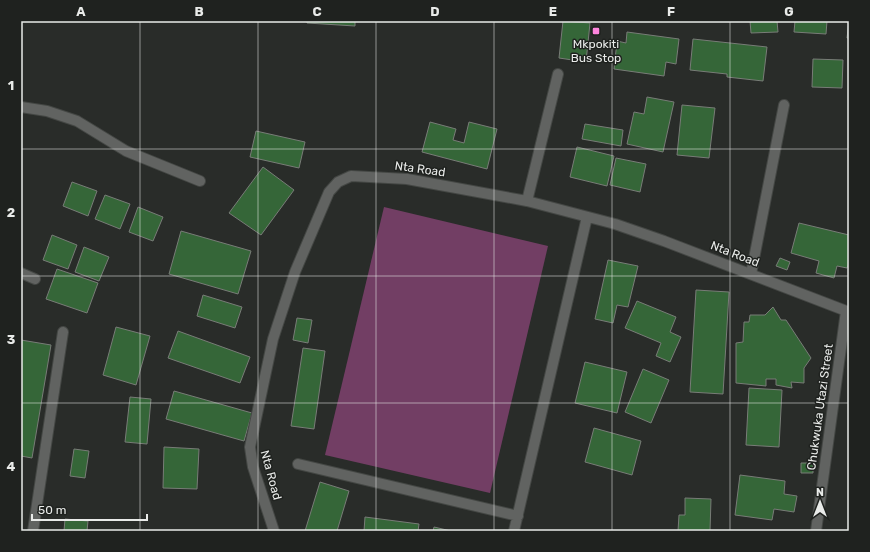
<svg xmlns="http://www.w3.org/2000/svg" width="870" height="552" viewBox="0 0 870 552" font-family="Rubik,sans-serif">
<rect width="100%" height="100%" fill="#292c29"/>
<path fill="#723e64" d="M384,207L548,246L490,493L325,455Z"/>
<path fill="#356638" stroke="#787c77" d="M307,21H355V26L307,23Z
M563,21L590,23L586,62L559,58Z
M750,21H777L778,32L751,33Z
M795,21H827L826,34L794,32Z
M849,21V38H847Z
M627,32L679,39L676,64L666,62L664,76L614,69L617,41L626,43Z
M693,39L767,47L763,81L727,77V74L690,70Z
M813,59L843,60L842,88L812,87Z
M647,97L674,102L663,152L627,144L634,112L644,114Z
M682,105L715,108L709,158L677,155Z
M430,122L456,129L453,140L464,143L469,122L497,129L487,169L422,152Z
M585,124L623,130L621,146L582,139Z
M256,131L305,142L299,168L250,157Z
M577,147L614,156L607,186L570,177Z
M616,158L646,164L640,192L610,185Z
M263,167L294,190L261,235L229,213Z
M72,182L97,191L88,216L63,206Z
M105,195L130,204L120,229L95,219Z
M138,207L163,217L153,241L129,232Z
M799,223L849,235V263L847,268L837,266L834,278L816,273L819,261L791,253Z
M181,231L251,251L238,294L169,274Z
M52,235L77,245L68,269L43,260Z
M84,247L109,257L99,281L75,272Z
M780,258L790,262L787,270L776,266Z
M608,260L638,266L628,307L617,305L613,323L595,319Z
M57,269L98,283L87,313L46,299Z
M696,290L729,292L723,394L690,392Z
M203,295L242,307L235,328L197,316Z
M637,301L676,317L670,332L681,337L670,362L656,356L661,343L625,328Z
M773,307L781,320H786L811,358L804,368V383L791,382L792,388L776,385V379H766V386L736,383V343L743,342L744,322H749L750,315H765Z
M297,318L312,320L308,343L293,340Z
M116,327L150,336L136,385L103,375Z
M178,331L250,357L240,383L168,358Z
M21,340L51,345L32,458L21,456Z
M303,348L325,351L314,429L291,426Z
M585,362L627,372L617,413L575,403Z
M643,369L669,380L651,423L625,412Z
M749,388L782,390L779,447L746,445Z
M174,391L252,413L244,441L166,419Z
M130,397L151,399L147,444L125,442Z
M594,428L641,441L632,475L585,462Z
M164,447L199,449L197,489L163,488Z
M74,449L89,451L85,478L70,476Z
M801,463H813V473H801Z
M740,475L785,481L784,494L797,496L794,512L774,509L772,520L735,515Z
M320,482L349,491L337,531H305Z
M685,498L711,499L710,531H678L679,515H685Z
M365,517L419,524L418,531H364Z
M65,519L88,521L87,531H64Z
M434,527L451,531H433Z"/>
<g fill="none" stroke-linecap="round" stroke-linejoin="round">
<g stroke="#444744" stroke-width="12">
<path id="minor" d="M21,107L47,111L77,121L126,151L200,181
M527,201L558,74
M21,273L35,279
M751,274L784,105
M298,464L518,516
M33,531L63,332
M274,531L253,467L250,447L273,339L295,272L329,192L338,182L351,176L407,179L527,201L615,224L664,241L849,312
M514,531L587,217
M816,531L846,311"/>
</g>
<use href="#minor" stroke="#616361" stroke-width="10"/>
</g>
<path fill="none" stroke="#e9ebe9" stroke-width="1" stroke-opacity="0.55" d="M140,21V531M258,21V531M376,21V531M494,21V531M612,21V531M730,21V531M21,149H849M21,276H849M21,403H849"/>
<rect fill="#ff85de" stroke="#1f221f" stroke-width="1.5" x="592" y="27" width="8" height="8" rx="2"/>
<g text-anchor="middle" dominant-baseline="central" stroke-width="3" stroke-linejoin="round" paint-order="stroke">
<g font-size="12" fill="#e9ebe9" stroke="#1f221f">
<text x="596" y="44">Mkpokiti<tspan x="596" dy="14">Bus Stop</tspan></text>
</g>
<g font-size="12" fill="#e9ebe9" stroke="#1f221f">
<text transform="translate(420 169) rotate(8)">Nta Road</text>
<text transform="translate(735 254) rotate(21)">Nta Road</text>
<text transform="translate(820 407) rotate(-82)">Chukwuka Utazi Street</text>
<text transform="translate(271 475) rotate(75)">Nta Road</text>
</g>
</g>
<rect width="870" height="552" fill="none" stroke="#1f221f" stroke-width="44"/>
<g transform="translate(820 502)" stroke="#1f221f" stroke-width="3" paint-order="stroke">
<path d="M0-3L7 15L0 10L-7 15Z" fill="#e9ebe9"/>
<text y="-6" font-size="11" font-weight="bold" text-anchor="middle" fill="#e9ebe9">N</text>
</g>
<path d="M32 514v6h115v-6" fill="none" stroke="#e9ebe9" stroke-width="2"/>
<text x="38" y="514" font-size="12" fill="#e9ebe9" stroke="#1f221f" stroke-width="3" paint-order="stroke">50 m</text>
<rect x="22" y="22" width="826" height="508" fill="none" stroke="#e9ebe9" stroke-width="1.5"/>
<g font-size="13" text-anchor="middle" font-weight="bold" fill="#e9ebe9">
<text x="81" y="16">A</text>
<text x="199" y="16">B</text>
<text x="317" y="16">C</text>
<text x="435" y="16">D</text>
<text x="553" y="16">E</text>
<text x="671" y="16">F</text>
<text x="789" y="16">G</text>
<text x="11" y="90">1</text>
<text x="11" y="217">2</text>
<text x="11" y="344">3</text>
<text x="11" y="471">4</text>
</g>
</svg>
